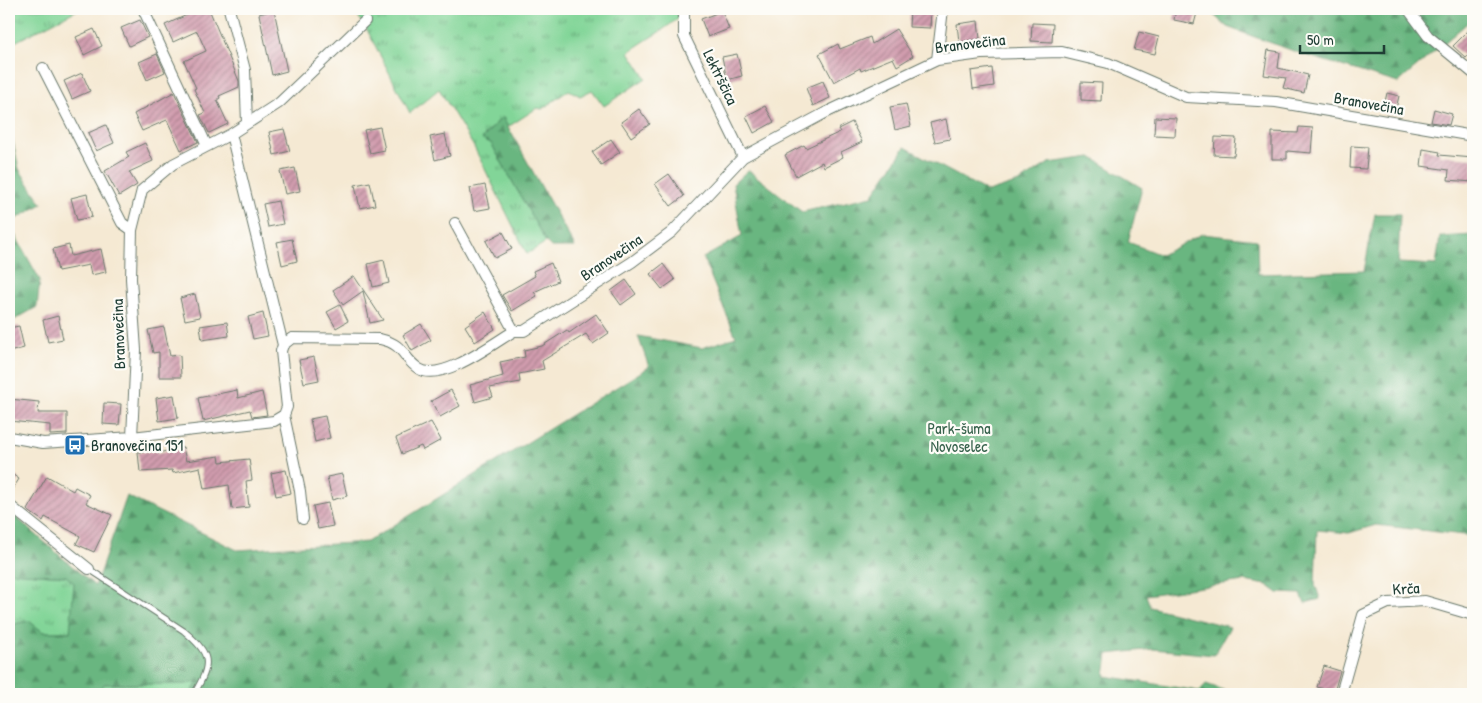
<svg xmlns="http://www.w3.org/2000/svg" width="1482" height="703" viewBox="0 0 1482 703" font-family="'Patrick Hand',sans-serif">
<defs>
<pattern id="grass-tufts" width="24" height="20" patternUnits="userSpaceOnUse" patternTransform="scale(1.25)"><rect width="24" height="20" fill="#82d598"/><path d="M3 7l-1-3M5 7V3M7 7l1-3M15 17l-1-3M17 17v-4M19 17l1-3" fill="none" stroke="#6aae7d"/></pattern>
<pattern id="forest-firs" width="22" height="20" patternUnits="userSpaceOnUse" patternTransform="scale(1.25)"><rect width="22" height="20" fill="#69b680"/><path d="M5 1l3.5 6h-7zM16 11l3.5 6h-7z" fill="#56956a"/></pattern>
<pattern id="building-hatch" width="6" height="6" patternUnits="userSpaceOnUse" patternTransform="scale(1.25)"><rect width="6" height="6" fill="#d19cae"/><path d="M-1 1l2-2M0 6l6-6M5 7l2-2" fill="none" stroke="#a9808e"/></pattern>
</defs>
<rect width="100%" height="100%" fill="#fdfcf7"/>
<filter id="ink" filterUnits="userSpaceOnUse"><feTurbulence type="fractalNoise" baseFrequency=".02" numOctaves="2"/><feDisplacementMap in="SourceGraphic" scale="10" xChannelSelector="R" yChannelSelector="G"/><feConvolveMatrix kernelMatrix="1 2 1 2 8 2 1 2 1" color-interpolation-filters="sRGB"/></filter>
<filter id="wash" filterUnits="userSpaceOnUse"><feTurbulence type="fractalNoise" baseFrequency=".0096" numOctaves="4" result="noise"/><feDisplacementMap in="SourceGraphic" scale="20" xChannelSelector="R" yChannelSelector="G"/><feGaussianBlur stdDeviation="1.12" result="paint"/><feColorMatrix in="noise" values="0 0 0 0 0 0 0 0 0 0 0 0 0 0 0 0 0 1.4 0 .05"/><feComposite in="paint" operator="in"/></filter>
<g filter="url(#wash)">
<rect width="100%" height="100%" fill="#f5e9d3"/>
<path fill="url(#grass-tufts)" stroke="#508966" d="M9,9H79L9,45Z
M353,9H678V18C661,33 647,38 629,52L646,78L604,106L592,90L580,96L569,90L542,109L537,108L508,127L502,117L482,138L491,143L546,242L527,254L474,147L439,89L410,113L365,26Z
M9,572L66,576L74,583L71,632H43L29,621L9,625Z
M198,682L191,694H99L103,684H185Z"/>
<path fill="url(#forest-firs)" stroke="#447a5a" d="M1207,9H1467L1473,14V18L1398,83L1302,54L1227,27Z
M502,117L508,127L575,247H551L546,242L491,143L482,139Z
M10,127L19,169L42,204L9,223Z
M905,147L988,192L1019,182L1049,163L1091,157L1142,188L1128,242L1161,255L1202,234L1257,240L1258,274L1364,271L1375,214H1400L1398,263L1436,265L1440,237L1473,235V536L1376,525L1349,533L1317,530L1315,584L1320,599L1305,603L1301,594L1278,593L1267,585L1244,581L1146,595L1150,607L1230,627L1214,655L1153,649L1108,654L1105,676L1199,691L1206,684L1234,694H191L198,682L185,684H104L99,694H9V625L29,621L43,632H70L74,583L66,576L9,572V511L95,586L127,496L237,550L367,542L649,367L638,336L702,348L736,337L703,258L742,236L733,184L748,170L802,212L872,196Z
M9,224L40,280L37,307L9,323Z"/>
<g id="blocks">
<path fill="url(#building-hatch)" d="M187,9H209L239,81V87L219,96L220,98L217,100L228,124L209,133L200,115L205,113L194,89L196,88L184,61L206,51L197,31L173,42L165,25L189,14Z
M910,9L931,10L930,28L909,27Z
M1176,9H1198L1194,24L1174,20Z
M274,10L287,71L272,75L259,14Z
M722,11L729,29L708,37L701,19Z
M140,20L148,37L129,46L121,28Z
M978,21L980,39L959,42L957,24Z
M1032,23L1053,24L1052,42L1031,41Z
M94,29L102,46L84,55L76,37Z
M896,29L913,56L897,66L893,58L861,71L860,68L834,82L819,54L838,44L840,49L870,37L872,44Z
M1468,31L1473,36V51L1466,58L1453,46Z
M1139,32L1159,37L1155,54L1134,50Z
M1268,50L1280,52L1278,68L1308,75L1304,93L1283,88L1286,78L1264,75Z
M157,54L165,72L147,80L139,62Z
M737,54L742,76L727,80L722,57Z
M992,68L994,86L973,89L971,71Z
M82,73L90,91L72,99L64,81Z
M823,81L830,98L813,106L806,88Z
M1081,82L1102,83L1101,101L1081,100Z
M174,92L198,142L181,150L167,120L142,131L134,114Z
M1387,93L1399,96L1395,113L1383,110Z
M906,104L911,126L895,130L890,107Z
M765,106L774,122L754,133L746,116Z
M639,109L650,124L631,137L621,122Z
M1434,109L1452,114L1449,125L1431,122Z
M1155,117L1176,118L1175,136L1154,135Z
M946,119L950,139L935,142L930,123Z
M852,122L862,142L841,152L843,157L824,167L822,162L796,176L785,155L804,145L806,148L840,132L838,129Z
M106,125L114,143L96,151L88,133Z
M380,127L385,150L370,153L364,130Z
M1299,127L1313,128L1311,153L1287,151V159H1272V132L1298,133Z
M284,129L290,151L274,155L269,132Z
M445,134L450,156L435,160L430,137Z
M1215,137L1236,138L1234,156L1214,155Z
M611,139L620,152L601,165L592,152Z
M145,143L153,161L129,172L137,185L119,196L105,171L129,157L126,152Z
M1351,146L1368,147L1366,169L1350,168Z
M1423,149L1440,152L1439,155L1473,158V182L1448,180L1449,170L1421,166Z
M295,168L300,191L285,194L280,171Z
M669,174L684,196L671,206L655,184Z
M370,182L375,205L360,208L355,185Z
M485,185L490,208L474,211L470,188Z
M87,194L92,217L77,220L71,198Z
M278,201L283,224L268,227L263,204Z
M503,232L512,249L495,258L486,241Z
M292,239L297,261L282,265L277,242Z
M69,245L71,256L101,249L106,272L91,275L89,265L58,271L53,249Z
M384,260L389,283L373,287L368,264Z
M551,263L558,281L534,292L537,296L512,311L502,295L535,276L533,271Z
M663,264L675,280L662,289L650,274Z
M354,276L364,291L383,320L370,323L363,291L343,305L333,290Z
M626,280L636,294L621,305L611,291Z
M195,294L200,317L185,320L180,298Z
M340,305L348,321L336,328L327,312Z
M485,312L495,329L475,342L465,326Z
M263,313L268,336L253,339L248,317Z
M596,314L609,333L593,344L586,334L542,361L544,369L519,374L520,382L490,388L493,397L475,402L470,385L503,376L500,362L525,357L524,350L542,346L567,330L569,333Z
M58,316L63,339L48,342L43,320Z
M227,322L229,336L202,340L200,326Z
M421,324L431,340L412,351L403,335Z
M19,326L24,348L9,352V328Z
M164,327L170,356L180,355L181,377H159V352L153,353L148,330Z
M314,357L319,380L304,383L299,360Z
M237,390L238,398L262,392L267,415L252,417L250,410L203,421L198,398Z
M451,390L460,406L440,417L431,401Z
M174,395L178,418L159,421L156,398Z
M9,399L39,402L38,413H67V434L50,435V425L9,421Z
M104,403L121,404L119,425L103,424Z
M325,416L330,438L315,442L310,419Z
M431,422L441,440L423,450L421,446L402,454L396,438Z
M183,447L186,461L219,456L220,462L249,459L252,480L246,481L249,507L232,509L229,485L204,489L200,467L173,473L172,470L140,472L138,452L158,451V453Z
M286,470L291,493L276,496L271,473Z
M9,472L19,479L9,495Z
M342,474L347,496L332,500L327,477Z
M47,476L73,491L75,487L90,495L86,503L112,515L94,552L76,544L80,536L45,517L43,521L27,510Z
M328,503L333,526L318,529L313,506Z
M1324,666L1340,671L1334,692L1317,687Z"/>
</g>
</g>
<g filter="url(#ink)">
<use href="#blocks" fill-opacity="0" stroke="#6a796c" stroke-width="1"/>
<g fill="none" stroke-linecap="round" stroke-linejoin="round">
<g stroke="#6a796c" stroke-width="7">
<path id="lane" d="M89,569L184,631C212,655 212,663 194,694"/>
</g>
<g stroke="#6a796c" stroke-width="12">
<path id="street" d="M143,9L207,146
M229,9L245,70L247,123
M684,9V36L743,157
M1408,9L1428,36L1473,73
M937,60L943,9
M43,68L122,223L132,230
M231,134L283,345
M455,223L514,331
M284,415L300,491L303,519
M9,437L43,443L132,437L274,421L284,415L287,407L281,351L283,345L292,338L380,339C406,345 401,357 419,369C441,383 494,343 514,331H524L632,262L672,232L743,157L825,113L937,60L981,54L1062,52L1108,63L1186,97L1276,102L1473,136
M132,437L136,350L131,279L132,230L142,190L173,164L231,134L279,103L365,21
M9,505L89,569
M1341,694L1363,615L1388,603L1425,601L1473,615"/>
</g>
<use href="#lane" stroke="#fff" stroke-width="5"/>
<use href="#street" stroke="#fff" stroke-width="10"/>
</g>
</g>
<defs>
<g id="bus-square" transform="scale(1.125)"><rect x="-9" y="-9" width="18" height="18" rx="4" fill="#1f6fb2" stroke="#fdfcf7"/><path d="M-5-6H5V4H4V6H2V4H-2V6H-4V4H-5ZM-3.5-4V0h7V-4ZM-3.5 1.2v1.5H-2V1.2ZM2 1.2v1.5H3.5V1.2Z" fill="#fff"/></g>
</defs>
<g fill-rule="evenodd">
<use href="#bus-square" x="75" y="445"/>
</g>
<g text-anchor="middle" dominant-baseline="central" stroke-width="4.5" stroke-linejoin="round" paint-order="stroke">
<g font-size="16" fill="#1f3d34" stroke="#fdfcf7">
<text transform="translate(970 43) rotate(-7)">Branovečina</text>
<text transform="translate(721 77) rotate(64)">Lektrščica</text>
<text transform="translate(1369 103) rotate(10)">Branovečina</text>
<text transform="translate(611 257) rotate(-34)">Branovečina</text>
<text transform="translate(118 334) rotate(-92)">Branovečina</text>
<text transform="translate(1406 588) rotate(-3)">Krča</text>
</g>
<g font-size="16" fill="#38634d" stroke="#fdfcf7">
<text x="959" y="428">Park-šuma<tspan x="959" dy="18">Novoselec</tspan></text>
</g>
<g font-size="16" fill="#1f3d34" stroke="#fdfcf7" text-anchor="start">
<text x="91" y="445">Branovečina 151</text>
</g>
</g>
<rect width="1482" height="703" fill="none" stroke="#fdfcf7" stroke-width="30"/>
<path d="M1300 45v8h84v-8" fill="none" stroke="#1f3d34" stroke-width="2.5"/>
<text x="1307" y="45" font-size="15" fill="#1f3d34" stroke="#fdfcf7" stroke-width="4" paint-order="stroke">50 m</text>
</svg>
